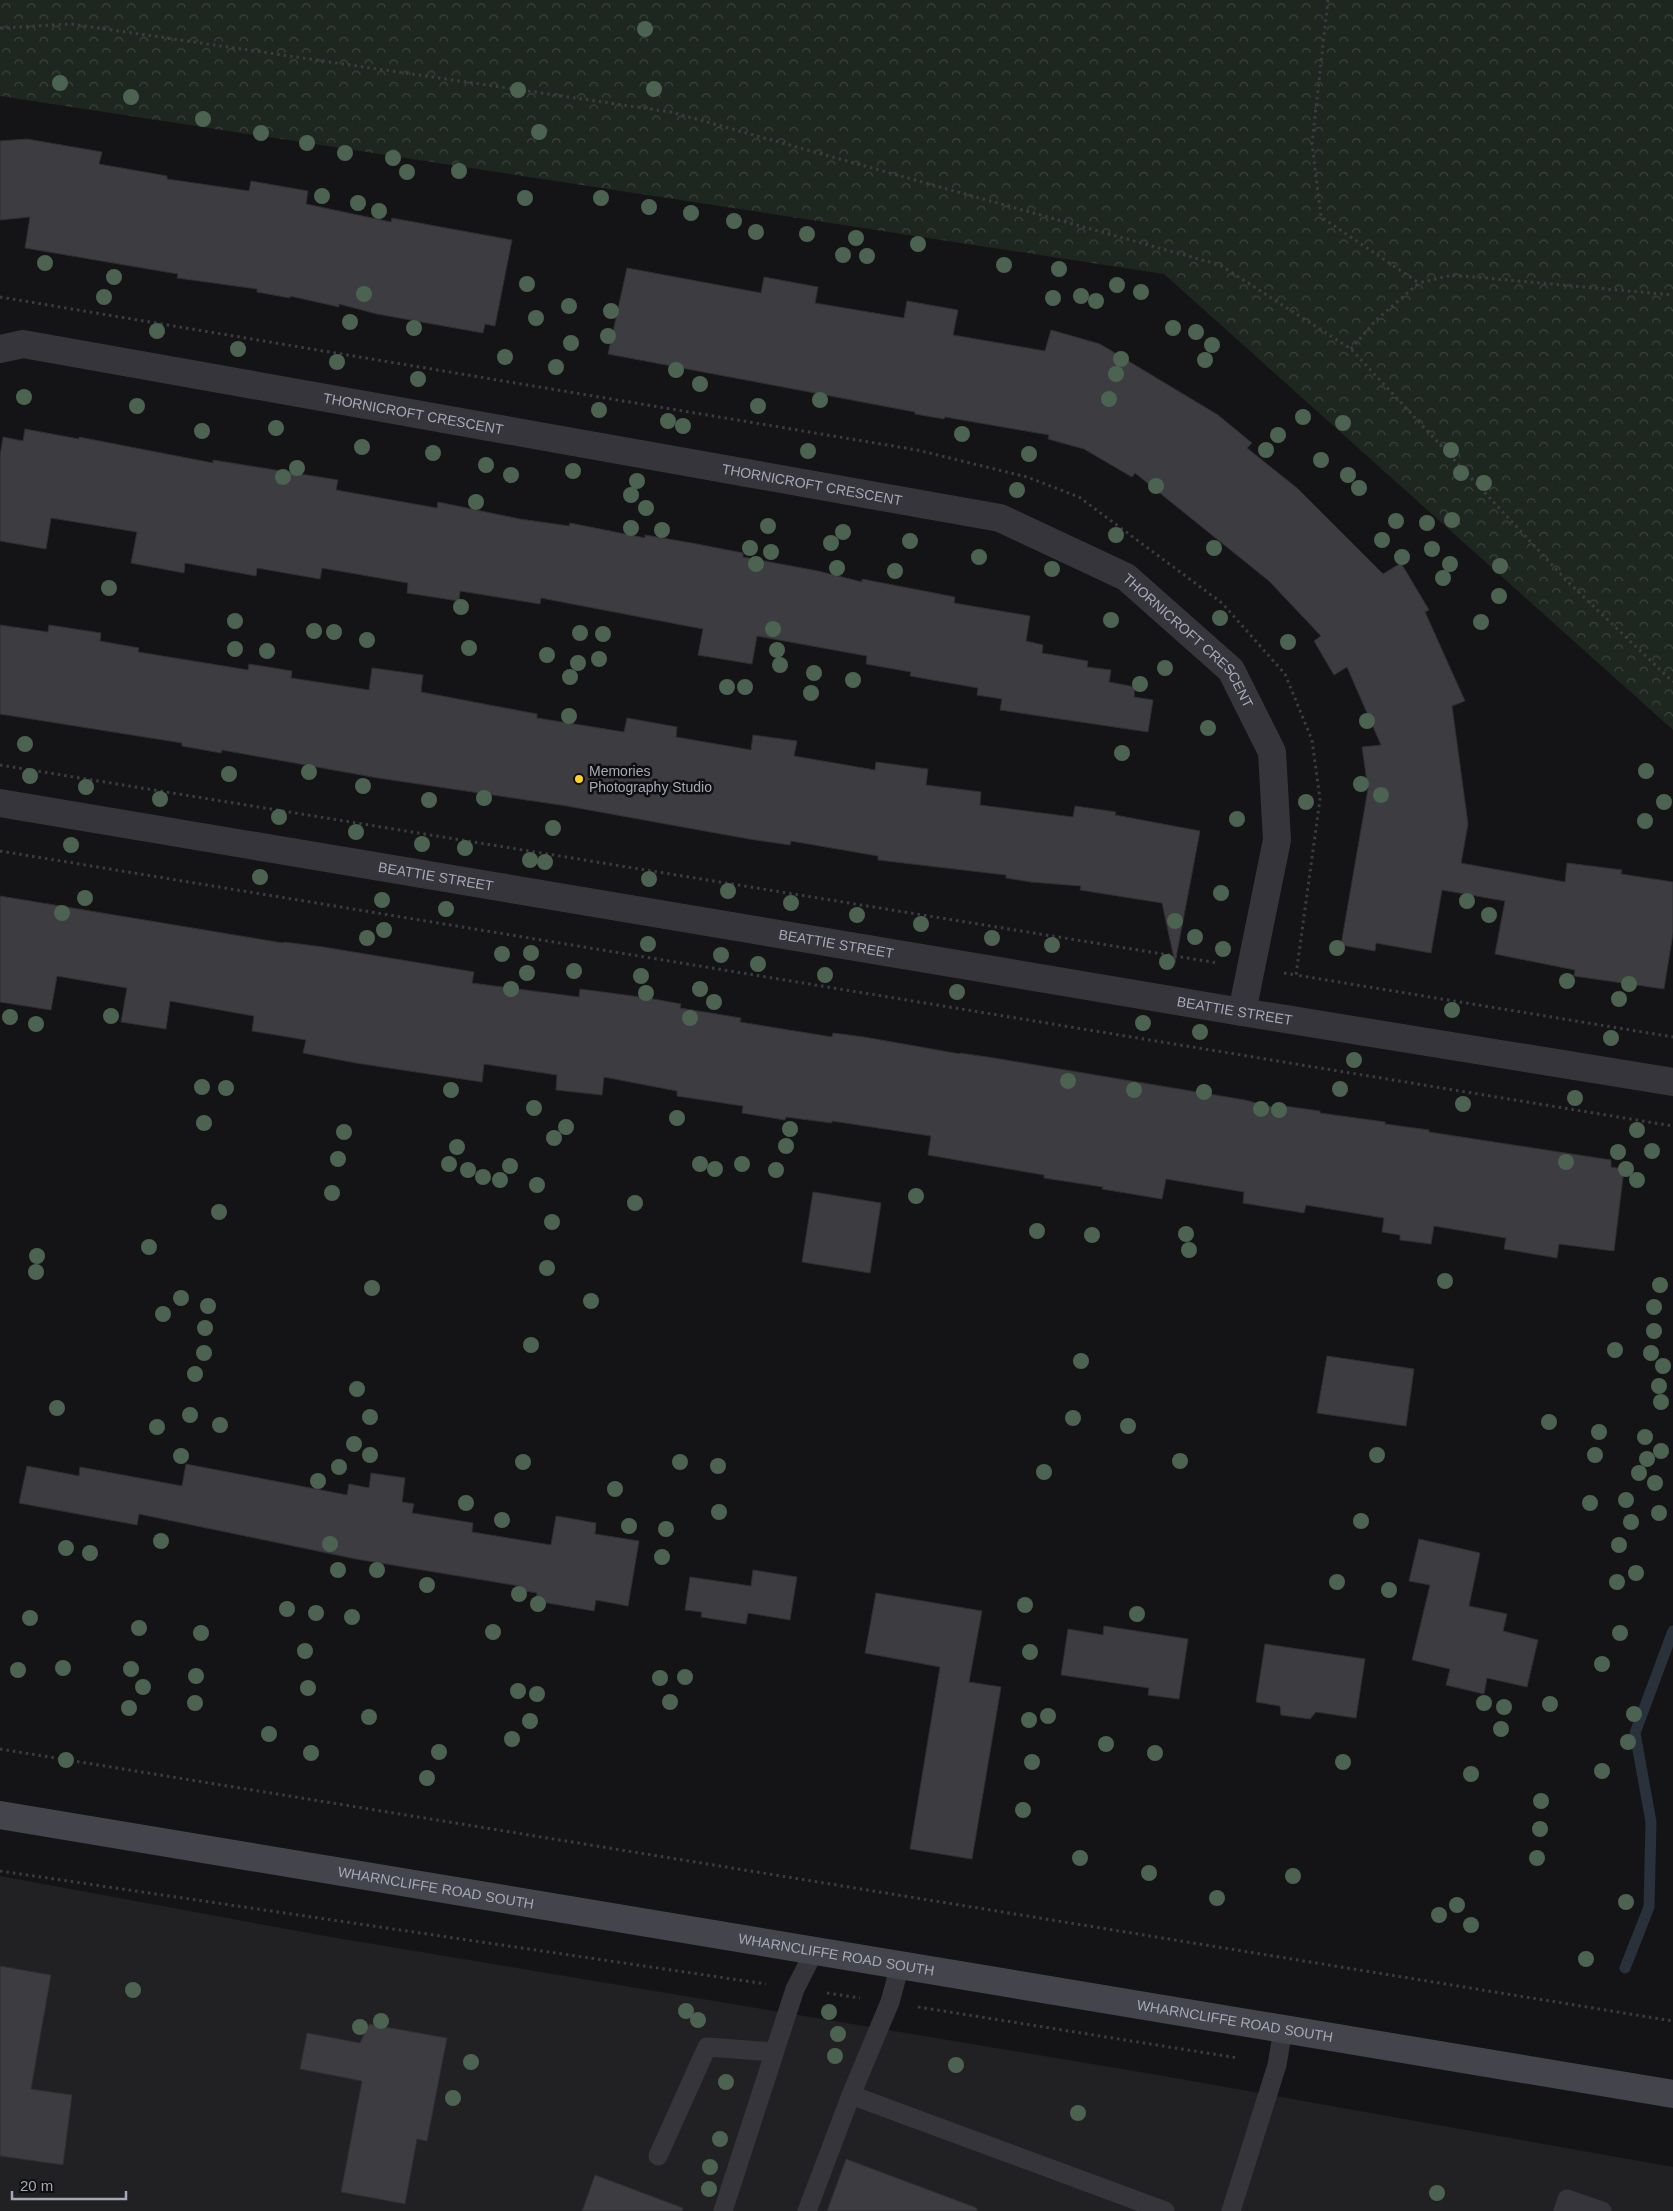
<svg xmlns="http://www.w3.org/2000/svg" width="1673" height="2211" viewBox="0 0 1673 2211" font-family="Helvetica,sans-serif">
<defs>
<pattern id="park-crowns" width="20" height="18" patternUnits="userSpaceOnUse" patternTransform="scale(1.25)"><rect width="20" height="18" fill="#1e2620"/><path d="M2 6a3 3 0 1 1 6 0M12 15a3 3 0 1 1 6 0" fill="none" stroke="#3c433e"/></pattern>
</defs>
<rect width="100%" height="100%" fill="#141416"/>
<path fill="#212023" d="M0,1876L325,1936L1158,2075L1673,2167V2211H0Z"/>
<path fill="url(#park-crowns)" d="M0,0H1673V730L1164,274L0,96Z"/>
<g fill="none" stroke-linecap="round" stroke-linejoin="round">
<path stroke="#29313b" stroke-width="11" d="M1625,1968L1649,1907L1651,1822L1635,1733L1673,1631"/>
</g>
<path fill="#3c3c41" stroke="#2f2e32" d="M27,139L102,152L99,164L167,176V179L249,191L251,181L308,191L306,204L391,222L392,218L512,240L495,326L485,324L483,333L377,314L339,304V307L290,296V298L257,292V289L177,278L178,274L25,248L30,217L0,220V141Z
M627,268L761,293L764,277L818,287L815,303L904,318L907,301L958,310L953,335L1045,351L1051,330L1100,344L1218,415L1252,443L1247,448L1297,488L1383,574L1401,563L1429,610L1425,612L1465,701L1452,706L1468,824L1461,863L1565,882L1567,863L1622,870L1621,874L1673,882V933L1664,989L1574,976L1575,970L1495,954L1505,901L1442,890L1431,953L1376,943L1375,951L1341,945L1368,789L1362,747L1381,745L1347,667L1334,675L1314,641L1321,636L1269,581L1135,473L1132,477L1084,449L1048,439L1049,435L945,417L944,419L915,414V412L608,354Z
M25,429L79,439V437L213,463V460L338,480L336,490L437,508L438,502L520,519L569,526L570,523L645,538V535L697,544L743,553V557L818,571L862,582V579L955,597L954,603L1030,616L1026,641L1043,645L1042,653L1088,661L1087,667L1111,670L1109,682L1135,687L1134,697L1153,700L1148,732L1000,710L1002,699L977,695L978,688L910,676L911,672L866,664L867,656L757,636L752,664L698,655L703,629L541,598L540,604L460,591L459,601L407,593L408,583L322,568L320,579L257,568L256,576L185,563L184,573L131,563L137,532L51,518L46,549L0,541V456L3,437L23,441Z
M0,625L48,632L49,625L101,633L100,641L139,648L138,652L248,670L249,664L292,671L291,678L369,690L372,668L423,675L421,692L537,714V718L624,732L627,718L677,727L676,737L751,750L753,735L797,741L794,756L875,770L876,762L928,769L926,785L981,792L980,805L1073,817L1075,806L1116,812L1115,815L1200,831L1175,963L1162,903L1080,890L1081,886L1031,882L1006,878V875L878,860V856L791,841L790,845L749,839L567,806L378,778L222,750L221,753L182,746V743L0,714Z
M0,896L283,943L284,942L323,947L474,972L472,983L579,997L580,989L648,998L681,1004L680,1008L741,1018L740,1022L795,1031L832,1037L833,1033L864,1037L960,1054V1053L994,1058L1245,1100L1284,1110V1106L1320,1111V1113L1385,1122V1124L1429,1130V1132L1611,1160V1167L1624,1169L1614,1251L1559,1244L1557,1258L1504,1249L1506,1238L1434,1226L1431,1244L1400,1240V1235L1382,1232L1384,1218L1306,1205L1304,1213L1243,1203L1244,1192L1166,1179L1162,1199L1102,1189L1103,1187L1044,1178V1175L928,1155L931,1136L832,1121V1123L786,1117L785,1120L742,1113L743,1106L677,1096V1091L604,1077L602,1095L556,1090L557,1075L484,1064L482,1082L356,1063L303,1053L306,1040L252,1031L254,1016L170,1001L166,1029L121,1022L127,988L57,976L51,1010L0,1002Z
M813,1192L881,1203L870,1273L802,1262Z
M1327,1356L1414,1369L1406,1426L1317,1413Z
M186,1464L347,1495L349,1484L369,1488L371,1473L405,1478L402,1502L414,1504L412,1513L473,1523L472,1532L551,1545L556,1516L596,1523L595,1534L639,1541L628,1606L596,1600L594,1611L536,1601L537,1593L519,1590V1586L356,1559L139,1514L137,1525L19,1503L27,1466L79,1476L80,1467L182,1486Z
M1419,1539L1480,1553L1469,1606L1507,1614L1503,1631L1538,1640L1527,1687L1487,1678L1484,1694L1446,1685L1450,1669L1412,1660L1430,1585L1409,1581Z
M753,1570L797,1577L790,1620L748,1613L746,1624L701,1617L702,1612L685,1610L690,1577L751,1586Z
M876,1593L982,1611L969,1682L1001,1687L972,1859L910,1849L940,1667L865,1653Z
M1104,1626L1188,1639L1179,1699L1148,1695L1149,1688L1061,1675L1068,1629L1103,1635Z
M1265,1644L1365,1659L1356,1718L1316,1712L1310,1719L1281,1715L1280,1706L1256,1702Z
M0,1966L51,1975L31,2089L72,2095L63,2165L0,2156Z
M369,2024L447,2038L427,2141L417,2139L405,2204L341,2192L362,2081L300,2069L307,2033L360,2043Z
M846,2159L977,2208V2211H827Z
M595,2175L683,2208L682,2211H582Z"/>
<g fill="none" stroke-linecap="round" stroke-linejoin="round">
<path stroke="#3b3c43" stroke-width="3" stroke-dasharray="2.5 4" stroke-linecap="butt" d="M1328,0L1312,144L1321,217L1419,283
M0,28L71,24L671,112L1220,265L1351,349L1568,582L1673,682
M0,297L917,450L1027,477L1079,497L1222,603L1285,674L1312,740L1320,799L1296,975L1673,1037
M1351,349L1376,320L1419,283L1452,275L1673,295
M0,765L1218,963
M0,851L1673,1126
M1284,973L1296,975
M0,1749L1673,2021
M0,1871L766,1984
M827,1993L860,1998
M918,2007L1238,2058"/>
<path stroke="#35353b" stroke-width="19" d="M900,1965L890,2002L851,2095L1165,2211
M658,2156L707,2047L774,2052
M723,2211L795,1989L815,1950
M807,2211L851,2095
M1231,2211L1277,2065L1283,2029
M1563,2211L1567,2199L1602,2211"/>
<g stroke="#35353b" stroke-width="28">
<path id="s1" d="M0,349L23,344L1000,518L1126,577L1231,670L1272,752L1277,840L1242,1012"/>
<path id="s2" d="M0,803L1242,1012L1673,1082"/>
</g>
<path stroke="#43444c" stroke-width="28" id="s3" d="M0,1815L1673,2094"/>
</g>
<g fill="#4c6351">
<circle cx="645" cy="29" r="8"/>
<circle cx="60" cy="83" r="8"/>
<circle cx="654" cy="89" r="8"/>
<circle cx="518" cy="90" r="8"/>
<circle cx="131" cy="97" r="8"/>
<circle cx="203" cy="119" r="8"/>
<circle cx="539" cy="132" r="8"/>
<circle cx="261" cy="133" r="8"/>
<circle cx="307" cy="143" r="8"/>
<circle cx="345" cy="153" r="8"/>
<circle cx="393" cy="158" r="8"/>
<circle cx="459" cy="171" r="8"/>
<circle cx="407" cy="172" r="8"/>
<circle cx="322" cy="196" r="8"/>
<circle cx="525" cy="198" r="8"/>
<circle cx="601" cy="198" r="8"/>
<circle cx="358" cy="203" r="8"/>
<circle cx="649" cy="207" r="8"/>
<circle cx="379" cy="211" r="8"/>
<circle cx="691" cy="213" r="8"/>
<circle cx="734" cy="221" r="8"/>
<circle cx="756" cy="232" r="8"/>
<circle cx="807" cy="234" r="8"/>
<circle cx="856" cy="238" r="8"/>
<circle cx="918" cy="244" r="8"/>
<circle cx="843" cy="255" r="8"/>
<circle cx="867" cy="256" r="8"/>
<circle cx="45" cy="263" r="8"/>
<circle cx="1004" cy="265" r="8"/>
<circle cx="1059" cy="269" r="8"/>
<circle cx="114" cy="277" r="8"/>
<circle cx="527" cy="284" r="8"/>
<circle cx="1117" cy="285" r="8"/>
<circle cx="1141" cy="292" r="8"/>
<circle cx="364" cy="294" r="8"/>
<circle cx="1081" cy="296" r="8"/>
<circle cx="104" cy="297" r="8"/>
<circle cx="1053" cy="298" r="8"/>
<circle cx="1096" cy="301" r="8"/>
<circle cx="569" cy="306" r="8"/>
<circle cx="611" cy="311" r="8"/>
<circle cx="536" cy="318" r="8"/>
<circle cx="350" cy="322" r="8"/>
<circle cx="414" cy="328" r="8"/>
<circle cx="1173" cy="328" r="8"/>
<circle cx="157" cy="331" r="8"/>
<circle cx="1196" cy="332" r="8"/>
<circle cx="608" cy="336" r="8"/>
<circle cx="571" cy="343" r="8"/>
<circle cx="1212" cy="345" r="8"/>
<circle cx="238" cy="349" r="8"/>
<circle cx="505" cy="357" r="8"/>
<circle cx="1121" cy="359" r="8"/>
<circle cx="1205" cy="360" r="8"/>
<circle cx="337" cy="362" r="8"/>
<circle cx="556" cy="367" r="8"/>
<circle cx="676" cy="370" r="8"/>
<circle cx="1116" cy="374" r="8"/>
<circle cx="418" cy="379" r="8"/>
<circle cx="700" cy="384" r="8"/>
<circle cx="24" cy="397" r="8"/>
<circle cx="1109" cy="399" r="8"/>
<circle cx="820" cy="400" r="8"/>
<circle cx="137" cy="406" r="8"/>
<circle cx="758" cy="406" r="8"/>
<circle cx="599" cy="410" r="8"/>
<circle cx="1303" cy="417" r="8"/>
<circle cx="668" cy="421" r="8"/>
<circle cx="1343" cy="423" r="8"/>
<circle cx="683" cy="426" r="8"/>
<circle cx="276" cy="428" r="8"/>
<circle cx="202" cy="431" r="8"/>
<circle cx="962" cy="434" r="8"/>
<circle cx="1278" cy="435" r="8"/>
<circle cx="362" cy="447" r="8"/>
<circle cx="1266" cy="450" r="8"/>
<circle cx="1451" cy="450" r="8"/>
<circle cx="808" cy="451" r="8"/>
<circle cx="433" cy="453" r="8"/>
<circle cx="1029" cy="454" r="8"/>
<circle cx="1321" cy="460" r="8"/>
<circle cx="486" cy="465" r="8"/>
<circle cx="297" cy="468" r="8"/>
<circle cx="573" cy="471" r="8"/>
<circle cx="1461" cy="473" r="8"/>
<circle cx="511" cy="475" r="8"/>
<circle cx="1348" cy="475" r="8"/>
<circle cx="283" cy="477" r="8"/>
<circle cx="637" cy="481" r="8"/>
<circle cx="1484" cy="483" r="8"/>
<circle cx="1156" cy="486" r="8"/>
<circle cx="1359" cy="488" r="8"/>
<circle cx="1017" cy="490" r="8"/>
<circle cx="631" cy="495" r="8"/>
<circle cx="476" cy="502" r="8"/>
<circle cx="646" cy="508" r="8"/>
<circle cx="1452" cy="520" r="8"/>
<circle cx="1396" cy="521" r="8"/>
<circle cx="1427" cy="523" r="8"/>
<circle cx="768" cy="526" r="8"/>
<circle cx="631" cy="528" r="8"/>
<circle cx="662" cy="530" r="8"/>
<circle cx="843" cy="532" r="8"/>
<circle cx="1116" cy="535" r="8"/>
<circle cx="1382" cy="540" r="8"/>
<circle cx="910" cy="541" r="8"/>
<circle cx="831" cy="543" r="8"/>
<circle cx="750" cy="548" r="8"/>
<circle cx="1214" cy="548" r="8"/>
<circle cx="1432" cy="549" r="8"/>
<circle cx="771" cy="552" r="8"/>
<circle cx="979" cy="557" r="8"/>
<circle cx="1402" cy="557" r="8"/>
<circle cx="756" cy="564" r="8"/>
<circle cx="1450" cy="564" r="8"/>
<circle cx="1500" cy="566" r="8"/>
<circle cx="837" cy="568" r="8"/>
<circle cx="1052" cy="569" r="8"/>
<circle cx="895" cy="571" r="8"/>
<circle cx="1443" cy="578" r="8"/>
<circle cx="109" cy="588" r="8"/>
<circle cx="1499" cy="596" r="8"/>
<circle cx="461" cy="607" r="8"/>
<circle cx="1220" cy="618" r="8"/>
<circle cx="1111" cy="620" r="8"/>
<circle cx="235" cy="621" r="8"/>
<circle cx="1481" cy="622" r="8"/>
<circle cx="773" cy="629" r="8"/>
<circle cx="314" cy="631" r="8"/>
<circle cx="334" cy="632" r="8"/>
<circle cx="580" cy="633" r="8"/>
<circle cx="603" cy="634" r="8"/>
<circle cx="367" cy="640" r="8"/>
<circle cx="1288" cy="642" r="8"/>
<circle cx="469" cy="648" r="8"/>
<circle cx="235" cy="649" r="8"/>
<circle cx="777" cy="650" r="8"/>
<circle cx="267" cy="651" r="8"/>
<circle cx="547" cy="655" r="8"/>
<circle cx="599" cy="659" r="8"/>
<circle cx="578" cy="663" r="8"/>
<circle cx="780" cy="665" r="8"/>
<circle cx="1165" cy="668" r="8"/>
<circle cx="814" cy="673" r="8"/>
<circle cx="570" cy="677" r="8"/>
<circle cx="853" cy="680" r="8"/>
<circle cx="1140" cy="684" r="8"/>
<circle cx="727" cy="687" r="8"/>
<circle cx="745" cy="687" r="8"/>
<circle cx="811" cy="693" r="8"/>
<circle cx="569" cy="716" r="8"/>
<circle cx="1367" cy="721" r="8"/>
<circle cx="1208" cy="728" r="8"/>
<circle cx="25" cy="744" r="8"/>
<circle cx="1122" cy="753" r="8"/>
<circle cx="1646" cy="771" r="8"/>
<circle cx="309" cy="772" r="8"/>
<circle cx="229" cy="774" r="8"/>
<circle cx="30" cy="776" r="8"/>
<circle cx="1361" cy="784" r="8"/>
<circle cx="363" cy="786" r="8"/>
<circle cx="86" cy="787" r="8"/>
<circle cx="1381" cy="795" r="8"/>
<circle cx="484" cy="798" r="8"/>
<circle cx="160" cy="799" r="8"/>
<circle cx="429" cy="800" r="8"/>
<circle cx="1306" cy="802" r="8"/>
<circle cx="1664" cy="802" r="8"/>
<circle cx="279" cy="817" r="8"/>
<circle cx="1237" cy="819" r="8"/>
<circle cx="1645" cy="821" r="8"/>
<circle cx="553" cy="828" r="8"/>
<circle cx="356" cy="832" r="8"/>
<circle cx="422" cy="844" r="8"/>
<circle cx="71" cy="845" r="8"/>
<circle cx="465" cy="848" r="8"/>
<circle cx="530" cy="860" r="8"/>
<circle cx="545" cy="862" r="8"/>
<circle cx="260" cy="877" r="8"/>
<circle cx="649" cy="879" r="8"/>
<circle cx="728" cy="891" r="8"/>
<circle cx="1221" cy="893" r="8"/>
<circle cx="85" cy="898" r="8"/>
<circle cx="382" cy="900" r="8"/>
<circle cx="1467" cy="901" r="8"/>
<circle cx="791" cy="903" r="8"/>
<circle cx="446" cy="909" r="8"/>
<circle cx="62" cy="913" r="8"/>
<circle cx="857" cy="915" r="8"/>
<circle cx="1489" cy="915" r="8"/>
<circle cx="1175" cy="921" r="8"/>
<circle cx="921" cy="924" r="8"/>
<circle cx="384" cy="930" r="8"/>
<circle cx="1195" cy="937" r="8"/>
<circle cx="367" cy="938" r="8"/>
<circle cx="992" cy="938" r="8"/>
<circle cx="648" cy="944" r="8"/>
<circle cx="1052" cy="945" r="8"/>
<circle cx="1337" cy="948" r="8"/>
<circle cx="1223" cy="949" r="8"/>
<circle cx="531" cy="953" r="8"/>
<circle cx="502" cy="954" r="8"/>
<circle cx="721" cy="955" r="8"/>
<circle cx="1167" cy="962" r="8"/>
<circle cx="758" cy="964" r="8"/>
<circle cx="574" cy="971" r="8"/>
<circle cx="527" cy="973" r="8"/>
<circle cx="825" cy="975" r="8"/>
<circle cx="641" cy="976" r="8"/>
<circle cx="1567" cy="981" r="8"/>
<circle cx="1629" cy="984" r="8"/>
<circle cx="511" cy="989" r="8"/>
<circle cx="700" cy="989" r="8"/>
<circle cx="957" cy="992" r="8"/>
<circle cx="646" cy="993" r="8"/>
<circle cx="1619" cy="999" r="8"/>
<circle cx="714" cy="1002" r="8"/>
<circle cx="1452" cy="1010" r="8"/>
<circle cx="111" cy="1016" r="8"/>
<circle cx="10" cy="1017" r="8"/>
<circle cx="690" cy="1018" r="8"/>
<circle cx="1143" cy="1023" r="8"/>
<circle cx="36" cy="1024" r="8"/>
<circle cx="1200" cy="1032" r="8"/>
<circle cx="1611" cy="1038" r="8"/>
<circle cx="1354" cy="1060" r="8"/>
<circle cx="1068" cy="1081" r="8"/>
<circle cx="202" cy="1087" r="8"/>
<circle cx="226" cy="1088" r="8"/>
<circle cx="1340" cy="1089" r="8"/>
<circle cx="451" cy="1090" r="8"/>
<circle cx="1134" cy="1090" r="8"/>
<circle cx="1204" cy="1092" r="8"/>
<circle cx="1575" cy="1098" r="8"/>
<circle cx="1463" cy="1104" r="8"/>
<circle cx="534" cy="1108" r="8"/>
<circle cx="1261" cy="1109" r="8"/>
<circle cx="1279" cy="1110" r="8"/>
<circle cx="677" cy="1118" r="8"/>
<circle cx="204" cy="1123" r="8"/>
<circle cx="566" cy="1127" r="8"/>
<circle cx="790" cy="1129" r="8"/>
<circle cx="1637" cy="1130" r="8"/>
<circle cx="344" cy="1132" r="8"/>
<circle cx="554" cy="1138" r="8"/>
<circle cx="786" cy="1146" r="8"/>
<circle cx="457" cy="1147" r="8"/>
<circle cx="1652" cy="1151" r="8"/>
<circle cx="1618" cy="1152" r="8"/>
<circle cx="338" cy="1159" r="8"/>
<circle cx="1566" cy="1162" r="8"/>
<circle cx="449" cy="1164" r="8"/>
<circle cx="700" cy="1164" r="8"/>
<circle cx="742" cy="1164" r="8"/>
<circle cx="510" cy="1166" r="8"/>
<circle cx="715" cy="1169" r="8"/>
<circle cx="1626" cy="1169" r="8"/>
<circle cx="468" cy="1170" r="8"/>
<circle cx="776" cy="1170" r="8"/>
<circle cx="483" cy="1177" r="8"/>
<circle cx="500" cy="1180" r="8"/>
<circle cx="1637" cy="1180" r="8"/>
<circle cx="537" cy="1185" r="8"/>
<circle cx="332" cy="1193" r="8"/>
<circle cx="916" cy="1196" r="8"/>
<circle cx="635" cy="1203" r="8"/>
<circle cx="219" cy="1212" r="8"/>
<circle cx="552" cy="1222" r="8"/>
<circle cx="1037" cy="1231" r="8"/>
<circle cx="1186" cy="1234" r="8"/>
<circle cx="1092" cy="1235" r="8"/>
<circle cx="149" cy="1247" r="8"/>
<circle cx="1189" cy="1250" r="8"/>
<circle cx="37" cy="1256" r="8"/>
<circle cx="547" cy="1268" r="8"/>
<circle cx="36" cy="1272" r="8"/>
<circle cx="1445" cy="1281" r="8"/>
<circle cx="1660" cy="1285" r="8"/>
<circle cx="372" cy="1288" r="8"/>
<circle cx="181" cy="1298" r="8"/>
<circle cx="591" cy="1301" r="8"/>
<circle cx="208" cy="1306" r="8"/>
<circle cx="1654" cy="1307" r="8"/>
<circle cx="163" cy="1314" r="8"/>
<circle cx="205" cy="1328" r="8"/>
<circle cx="1654" cy="1331" r="8"/>
<circle cx="531" cy="1345" r="8"/>
<circle cx="1615" cy="1350" r="8"/>
<circle cx="204" cy="1353" r="8"/>
<circle cx="1651" cy="1353" r="8"/>
<circle cx="1081" cy="1361" r="8"/>
<circle cx="1663" cy="1366" r="8"/>
<circle cx="195" cy="1374" r="8"/>
<circle cx="1659" cy="1386" r="8"/>
<circle cx="357" cy="1389" r="8"/>
<circle cx="1661" cy="1402" r="8"/>
<circle cx="57" cy="1408" r="8"/>
<circle cx="190" cy="1415" r="8"/>
<circle cx="370" cy="1417" r="8"/>
<circle cx="1073" cy="1418" r="8"/>
<circle cx="1549" cy="1422" r="8"/>
<circle cx="220" cy="1425" r="8"/>
<circle cx="1128" cy="1426" r="8"/>
<circle cx="157" cy="1427" r="8"/>
<circle cx="1599" cy="1432" r="8"/>
<circle cx="1645" cy="1437" r="8"/>
<circle cx="354" cy="1444" r="8"/>
<circle cx="1661" cy="1451" r="8"/>
<circle cx="370" cy="1455" r="8"/>
<circle cx="1377" cy="1455" r="8"/>
<circle cx="1595" cy="1455" r="8"/>
<circle cx="181" cy="1456" r="8"/>
<circle cx="1647" cy="1459" r="8"/>
<circle cx="1180" cy="1461" r="8"/>
<circle cx="523" cy="1462" r="8"/>
<circle cx="680" cy="1462" r="8"/>
<circle cx="718" cy="1466" r="8"/>
<circle cx="339" cy="1467" r="8"/>
<circle cx="1044" cy="1472" r="8"/>
<circle cx="1639" cy="1473" r="8"/>
<circle cx="318" cy="1481" r="8"/>
<circle cx="1655" cy="1483" r="8"/>
<circle cx="615" cy="1489" r="8"/>
<circle cx="1626" cy="1500" r="8"/>
<circle cx="466" cy="1503" r="8"/>
<circle cx="1590" cy="1503" r="8"/>
<circle cx="719" cy="1512" r="8"/>
<circle cx="1659" cy="1513" r="8"/>
<circle cx="502" cy="1520" r="8"/>
<circle cx="1361" cy="1521" r="8"/>
<circle cx="1631" cy="1522" r="8"/>
<circle cx="629" cy="1526" r="8"/>
<circle cx="666" cy="1529" r="8"/>
<circle cx="161" cy="1541" r="8"/>
<circle cx="330" cy="1544" r="8"/>
<circle cx="1619" cy="1545" r="8"/>
<circle cx="66" cy="1548" r="8"/>
<circle cx="90" cy="1553" r="8"/>
<circle cx="662" cy="1557" r="8"/>
<circle cx="338" cy="1570" r="8"/>
<circle cx="377" cy="1570" r="8"/>
<circle cx="1636" cy="1573" r="8"/>
<circle cx="1337" cy="1582" r="8"/>
<circle cx="1617" cy="1582" r="8"/>
<circle cx="427" cy="1585" r="8"/>
<circle cx="1389" cy="1590" r="8"/>
<circle cx="519" cy="1594" r="8"/>
<circle cx="538" cy="1604" r="8"/>
<circle cx="1025" cy="1605" r="8"/>
<circle cx="287" cy="1609" r="8"/>
<circle cx="316" cy="1613" r="8"/>
<circle cx="1137" cy="1614" r="8"/>
<circle cx="352" cy="1617" r="8"/>
<circle cx="30" cy="1618" r="8"/>
<circle cx="139" cy="1628" r="8"/>
<circle cx="493" cy="1632" r="8"/>
<circle cx="201" cy="1633" r="8"/>
<circle cx="1620" cy="1633" r="8"/>
<circle cx="305" cy="1651" r="8"/>
<circle cx="1030" cy="1652" r="8"/>
<circle cx="1602" cy="1664" r="8"/>
<circle cx="63" cy="1668" r="8"/>
<circle cx="131" cy="1669" r="8"/>
<circle cx="18" cy="1670" r="8"/>
<circle cx="196" cy="1676" r="8"/>
<circle cx="685" cy="1677" r="8"/>
<circle cx="660" cy="1678" r="8"/>
<circle cx="143" cy="1687" r="8"/>
<circle cx="308" cy="1688" r="8"/>
<circle cx="518" cy="1691" r="8"/>
<circle cx="537" cy="1694" r="8"/>
<circle cx="670" cy="1702" r="8"/>
<circle cx="195" cy="1703" r="8"/>
<circle cx="1484" cy="1703" r="8"/>
<circle cx="1550" cy="1704" r="8"/>
<circle cx="1504" cy="1707" r="8"/>
<circle cx="129" cy="1708" r="8"/>
<circle cx="1634" cy="1714" r="8"/>
<circle cx="1048" cy="1716" r="8"/>
<circle cx="369" cy="1717" r="8"/>
<circle cx="1029" cy="1720" r="8"/>
<circle cx="530" cy="1721" r="8"/>
<circle cx="1501" cy="1729" r="8"/>
<circle cx="269" cy="1734" r="8"/>
<circle cx="512" cy="1739" r="8"/>
<circle cx="1628" cy="1742" r="8"/>
<circle cx="1106" cy="1744" r="8"/>
<circle cx="439" cy="1752" r="8"/>
<circle cx="311" cy="1753" r="8"/>
<circle cx="1155" cy="1753" r="8"/>
<circle cx="66" cy="1760" r="8"/>
<circle cx="1032" cy="1762" r="8"/>
<circle cx="1343" cy="1762" r="8"/>
<circle cx="1602" cy="1771" r="8"/>
<circle cx="1471" cy="1774" r="8"/>
<circle cx="427" cy="1778" r="8"/>
<circle cx="1541" cy="1801" r="8"/>
<circle cx="1023" cy="1810" r="8"/>
<circle cx="1540" cy="1829" r="8"/>
<circle cx="1080" cy="1858" r="8"/>
<circle cx="1537" cy="1858" r="8"/>
<circle cx="1149" cy="1873" r="8"/>
<circle cx="1293" cy="1876" r="8"/>
<circle cx="1217" cy="1898" r="8"/>
<circle cx="1626" cy="1902" r="8"/>
<circle cx="1457" cy="1905" r="8"/>
<circle cx="1439" cy="1915" r="8"/>
<circle cx="1471" cy="1925" r="8"/>
<circle cx="1586" cy="1959" r="8"/>
<circle cx="133" cy="1990" r="8"/>
<circle cx="686" cy="2011" r="8"/>
<circle cx="829" cy="2012" r="8"/>
<circle cx="698" cy="2020" r="8"/>
<circle cx="381" cy="2021" r="8"/>
<circle cx="360" cy="2027" r="8"/>
<circle cx="838" cy="2034" r="8"/>
<circle cx="835" cy="2056" r="8"/>
<circle cx="471" cy="2062" r="8"/>
<circle cx="956" cy="2065" r="8"/>
<circle cx="726" cy="2082" r="8"/>
<circle cx="453" cy="2098" r="8"/>
<circle cx="1078" cy="2113" r="8"/>
<circle cx="720" cy="2139" r="8"/>
<circle cx="710" cy="2167" r="8"/>
<circle cx="709" cy="2189" r="8"/>
<circle cx="1437" cy="2193" r="8"/>
</g>
<circle fill="#ffd223" stroke="#0f0f11" stroke-width="2" cx="579" cy="779" r="5"/>
<g text-anchor="middle" dominant-baseline="central" stroke-width="5" stroke-linejoin="round" paint-order="stroke">
<g font-size="14" fill="#a5a8b7" stroke="#0f0f11">
<text stroke="none"><textPath href="#s1" startOffset="420">THORNICROFT CRESCENT</textPath></text>
<text stroke="none"><textPath href="#s1" startOffset="825">THORNICROFT CRESCENT</textPath></text>
<text stroke="none"><textPath href="#s1" startOffset="1245">THORNICROFT CRESCENT</textPath></text>
<text stroke="none"><textPath href="#s2" startOffset="442">BEATTIE STREET</textPath></text>
<text stroke="none"><textPath href="#s2" startOffset="848">BEATTIE STREET</textPath></text>
<text stroke="none"><textPath href="#s2" startOffset="1252">BEATTIE STREET</textPath></text>
<text stroke="none"><textPath href="#s3" startOffset="442">WHARNCLIFFE ROAD SOUTH</textPath></text>
<text stroke="none"><textPath href="#s3" startOffset="848">WHARNCLIFFE ROAD SOUTH</textPath></text>
<text stroke="none"><textPath href="#s3" startOffset="1252">WHARNCLIFFE ROAD SOUTH</textPath></text>
</g>
<g font-size="14" fill="#a5a8b7" stroke="#0f0f11" text-anchor="start">
<text x="589" y="771">Memories<tspan x="589" dy="16">Photography Studio</tspan></text>
</g>
</g>
<path d="M12 2191v8h114v-8" fill="none" stroke="#a5a8b7" stroke-width="2.5"/>
<text x="20" y="2191" font-size="15" fill="#a5a8b7" stroke="#0f0f11" stroke-width="4" paint-order="stroke">20 m</text>
</svg>
